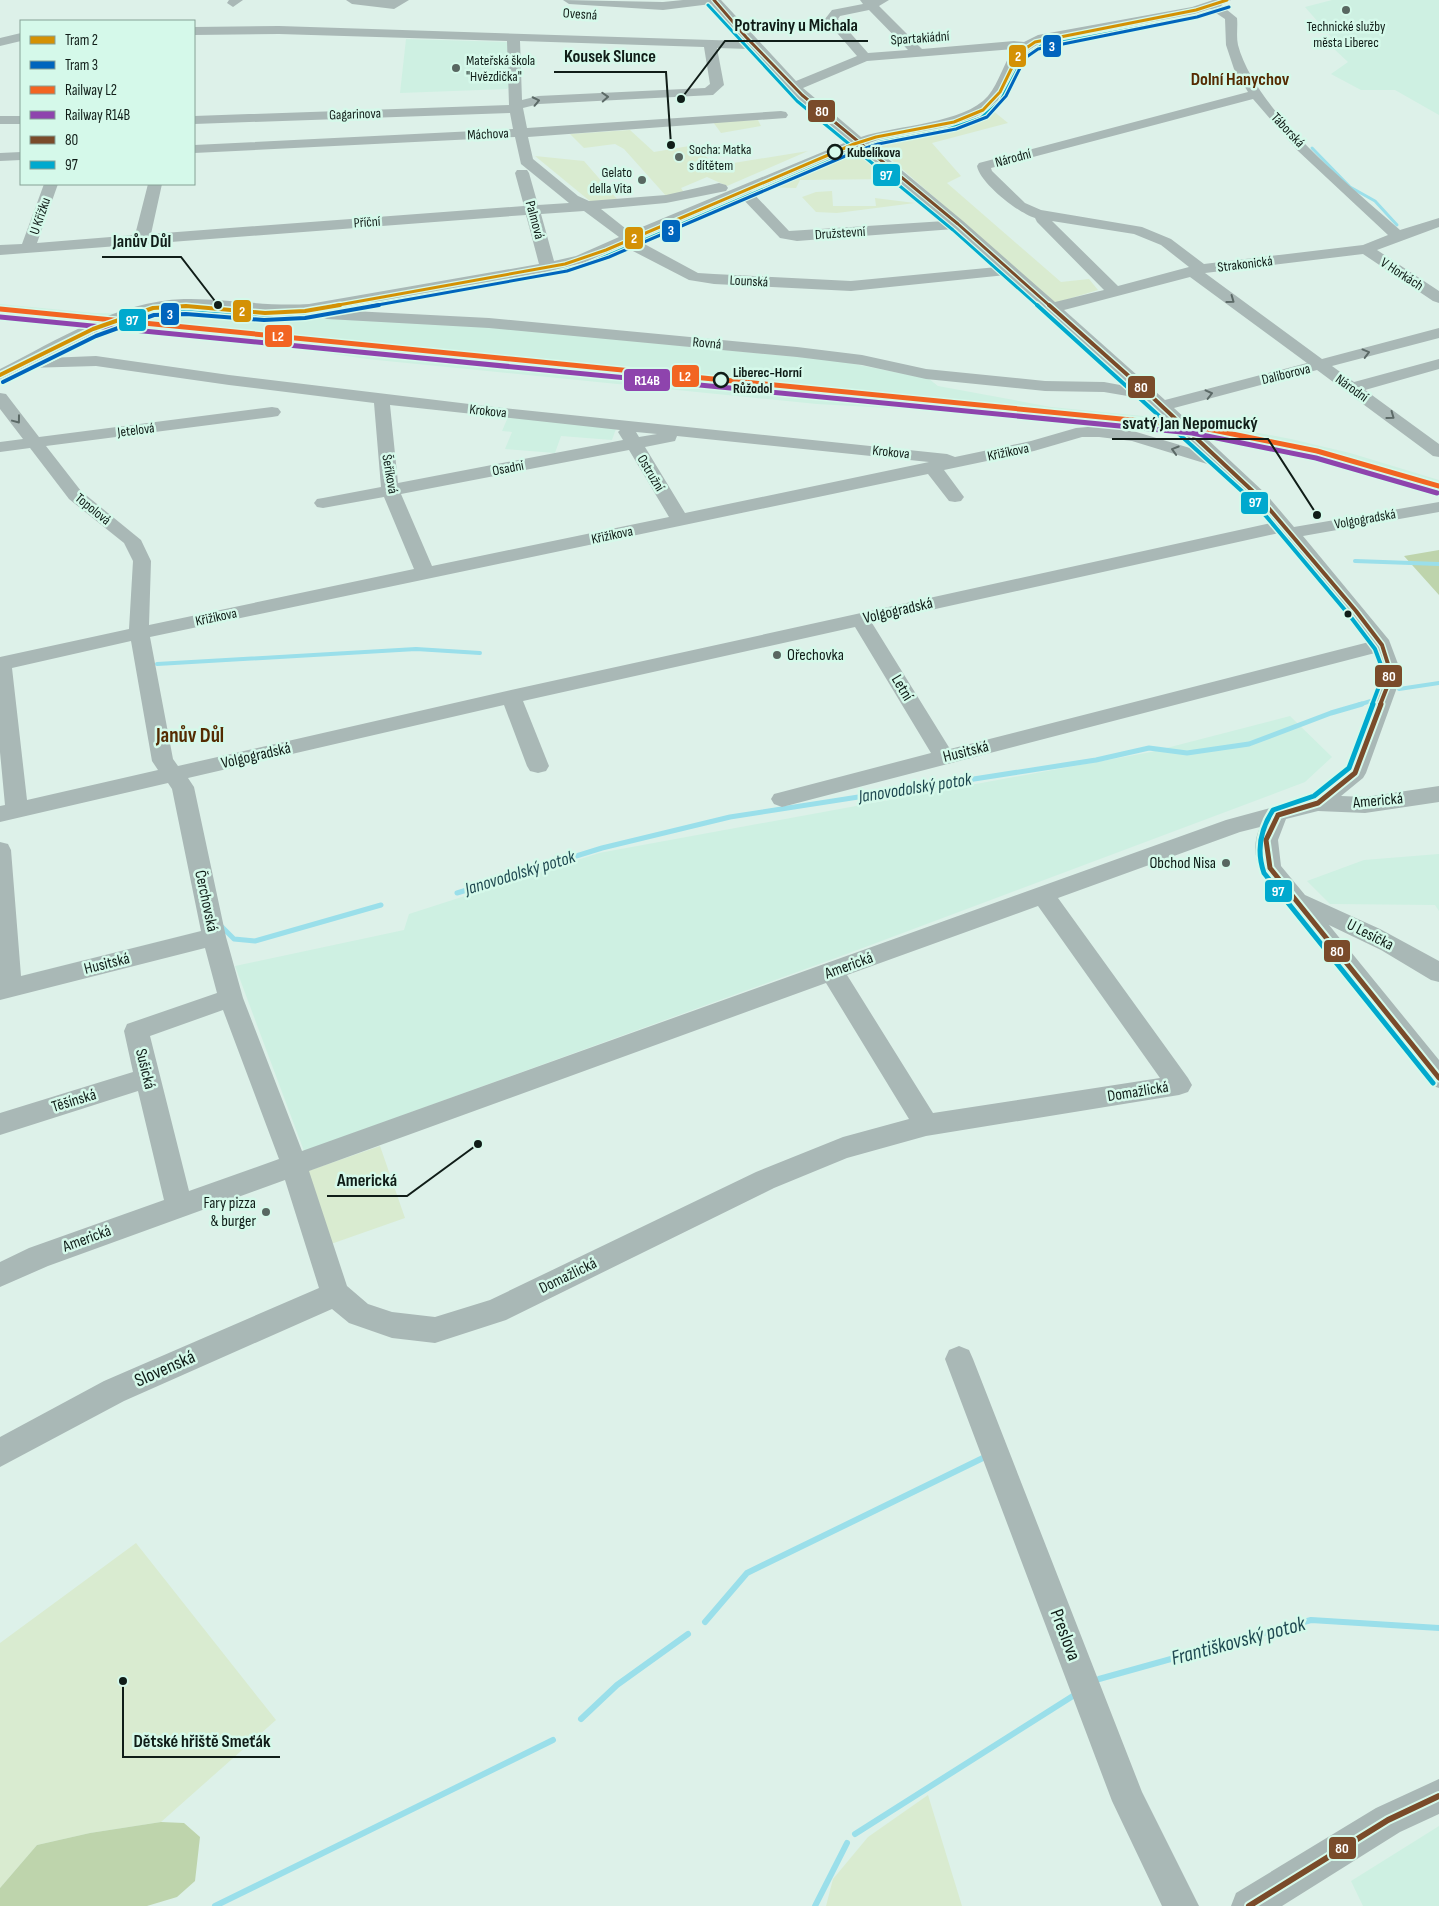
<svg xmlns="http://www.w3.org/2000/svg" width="1439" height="1906" viewBox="0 0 1439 1906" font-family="'Sofia Sans Condensed',sans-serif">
<rect width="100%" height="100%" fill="#ddf1e9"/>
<path fill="#cef0e2" d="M1332,0H1439V115L1395,90H1361L1331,74L1348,62L1332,47L1333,39L1305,7Z
M406,39L509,42L511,86L507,89L400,93Z
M0,304L94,313L292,317L482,326L839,361L929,379L938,386L1051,407L1194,421L1291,439L1350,453L1439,480V492L1345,462L1288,449L1193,432L1050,417L817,404L367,359L183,332L0,314Z
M508,417L617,426L612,440L561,436L555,453L505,449L512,432L502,431Z
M1290,716L1332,757L1305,782L844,955L304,1151L235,966L404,930L409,914L599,853L1151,752Z
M1439,854V911L1435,905L1330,904L1307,881L1364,860Z
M1439,1826V1906H1363L1351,1881Z"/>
<path fill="#d9ebd0" d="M992,110L1008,123L932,143L961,176L947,183L1061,282L1089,279L1098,290L1055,303L877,147V143L887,139L967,122Z
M758,120L761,126L721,133L713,122Z
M630,130L654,152L695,145L715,166L808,151L727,186L707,177L681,188L685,194L667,197L624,149L615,144L584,148L570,134Z
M856,154L864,156L890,179L800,180L796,188L763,187Z
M535,156L584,161L617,199L591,202Z
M832,191L833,206H876L875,198L915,203L837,213L816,212L802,197L816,192Z
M380,1146L405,1218L331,1244L308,1171Z
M136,1543L276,1720L161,1822L90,1833L37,1845L0,1888V1643Z
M928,1795L962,1906H826L833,1879L868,1837Z"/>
<path fill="#bed4ac" d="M1439,550V595L1404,556Z
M161,1822L184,1823L200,1837L195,1881L177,1897L147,1906H0V1888L37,1845L90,1833Z"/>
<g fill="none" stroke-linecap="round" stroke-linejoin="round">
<path stroke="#9adfea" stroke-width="3" d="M1312,148L1350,187L1375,201L1397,225"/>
<path stroke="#9adfea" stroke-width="4" d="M1355,561L1439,564
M157,664L416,649L480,653
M1399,689L1439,683
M1358,705L1374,700"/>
<path stroke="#9adfea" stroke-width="5" d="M457,893L602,848L730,817L1096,760L1149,748L1187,753L1249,744L1331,713L1362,704
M222,927L234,939L255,941L381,905"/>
<path stroke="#9adfea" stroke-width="6" d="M705,1622L747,1573L987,1456
M1099,1679L1311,1620L1439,1628
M581,1719L617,1685L688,1634
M855,1834L1076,1694
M215,1906L553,1740
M815,1906L847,1843"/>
<path fill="#a9b8b6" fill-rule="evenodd" d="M229,0H243L233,7L227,3Z
M346,0H409L394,9L352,4Z
M563,0L663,2L683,0H721L796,81L857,56L825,19L832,10L863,4L860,0H889L879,6L922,49L1014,41L1024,42L1038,35L1192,7L1213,0H1231L1221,5L1237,18C1238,27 1236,36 1238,45C1256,112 1349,184 1400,230L1439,218V227L1377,250L1439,291V303L1433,301L1363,254L1205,273L1322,359L1439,328V338L1332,366L1354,382L1439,359V369L1365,390L1439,444V457L1433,456L1317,370L1174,408L1266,494L1294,527L1439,502V512L1303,536L1389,640L1398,664L1399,682L1366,773L1363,778L1341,796L1365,797L1439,786V802L1365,813L1318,811L1286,819L1278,840L1281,866L1305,895L1380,929L1439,961V982L1431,980L1381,950L1329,925L1439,1060V1088L1430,1085L1262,874C1254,859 1253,842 1260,827L1240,832L1058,898L1188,1078L1192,1085L1188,1092L1179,1095L926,1136L847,1158L774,1188L506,1320L435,1343L392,1338L349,1323L332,1309L124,1401L0,1467V1437L104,1381L319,1288L285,1180L48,1266L0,1287V1262L29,1248L164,1200L138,1091L0,1135V1113L133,1072L124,1031L127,1024L217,993L205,948L0,1000V842L8,844L11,850L21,976L201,931L172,789L168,783L0,822V806L5,805L0,752V657L129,629L133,561L124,543L69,499L30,448L0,452V442L23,439L0,409V393L6,394L39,437L272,407L278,408L281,412L278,416L272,417L46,446L81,491L141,540L151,561L149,625L414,569L384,497L323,508L317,507L314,503L317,499L323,498L381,487L374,403L229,385L96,366L27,368L0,380V369C58,340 117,301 184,299C226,298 265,307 309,304L539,264L526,215L0,255V245L22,244L44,184H58L37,243L135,235L148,184H162L151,234L524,206L515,173L517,170H527L529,173L538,205L569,203L521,164L515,137L194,153V145L513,129L510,113L194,124V116L509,105L507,41L279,34L194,35V27L279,26L743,41L711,4L663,10L569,4ZM1210,9L1225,19L1226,45L1234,69L1248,92L979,163L977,166C980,183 1018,213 1035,218L1037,222L1104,290L1055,302L963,221L869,143C910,129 962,133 997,103C1010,91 1012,69 1023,55C1027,50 1036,46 1042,42L1194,14ZM869,10L908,50L868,53L838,19L840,16ZM520,41L704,47L710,84L705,88L538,96L522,100ZM717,48L750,49L797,98L849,141L630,232L601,209L666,203L726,191L728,188L726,185L719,183L666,195L589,201L578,196L533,159L528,137L786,118L788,115L786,112L781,111L527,128L523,108L539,104L713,95L724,85ZM1014,49C1004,62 999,83 988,96C964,124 896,125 861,137L803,88L867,61ZM1253,99L1297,150L1388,235L1363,245L1204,264L1171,239L1142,227L1041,210L1025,203L992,171L991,168ZM857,147L945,221L789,231L751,191ZM740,196L780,238L797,241L954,229L997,267L851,281L714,274L698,273L637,240ZM584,211L619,237L576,256L554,261L541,214ZM1052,221L1134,234L1161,245L1189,267L1118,286ZM625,245L629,249L689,280L714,284L851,291L1006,275L1131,387L1104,382L1045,381L926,369L862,355L797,347L489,318L333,310L548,272L586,262ZM1190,277L1307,363L1165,400L1064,310ZM184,309L280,316L321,312L319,314L321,317L327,319L489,328L797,357L862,365L926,379L1045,391L1104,392L1145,399L1200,451L1133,431L1099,426L1076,428L1031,441L955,457L947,454L494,407L229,375L96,356L47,358L129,318L155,312ZM390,405L620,430L618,432L623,440L398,483ZM636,432L657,434L639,437ZM677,436L929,462L685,513L645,447L675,441ZM1082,437H1099L1132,441L1217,467L1254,502L1271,523L511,690L178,766L173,759L150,637L928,474L949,501L955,502L961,501L964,497L944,470L1034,451ZM629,450L669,517L432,566L401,494ZM1279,533L1369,642L950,749L872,623ZM855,627L931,753L774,794L771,799L774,804L782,807L1375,653L1378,664L1379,682L1346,769L1311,797L1226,820L302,1151L243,998L226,937L194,787L188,778L504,705L527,766L530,771L538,773L546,771L549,766L523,701ZM131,641L152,761L158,770L27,800L12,668ZM1038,906L1160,1078L933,1113L847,975ZM826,983L909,1119L843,1137L756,1172L490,1300L435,1317L392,1312L368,1304L347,1286L309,1171ZM223,1010L279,1159L189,1191L150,1036Z
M21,33V41L0,46V38Z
M0,116H21V124H0Z
M21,152V160L0,161V153Z
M959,1346L969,1350L973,1359L1142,1792L1199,1906H1162L1112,1801L945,1359L949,1350Z
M1439,1779V1814L1400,1832L1282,1906H1231L1236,1893L1376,1808Z"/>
<g stroke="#d5f9ea" stroke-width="5.5">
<path id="bus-1-far3" d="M714,0L746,37L802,95L958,224L1050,306"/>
</g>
<g stroke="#d5f9ea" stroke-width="7">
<path id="bus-1-far2" d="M1049,305L1150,395L1260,498L1356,611L1382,645L1388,664L1389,682L1380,705"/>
</g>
<g stroke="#d5f9ea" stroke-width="9">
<path id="bus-1-far1" d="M1278,815L1318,803L1355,773L1381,704
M1278,815L1266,840L1270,868L1439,1078"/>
</g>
<g stroke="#d5f9ea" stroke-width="10">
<path id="bus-1" d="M1249,1906L1388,1820L1439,1796"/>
</g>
<g stroke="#d5f9ea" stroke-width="5.5">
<path id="bus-2-far2" d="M708,5L797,101L953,230L1038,306
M367,306L549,274L583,266L839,157L881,142L946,130L981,118L1000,102L1024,57L1041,46L1195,17L1227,7"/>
</g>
<g stroke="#d5f9ea" stroke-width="7">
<path id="bus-2-far1" d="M1037,305L1255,503L1350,616L1375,649L1381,665V681L1372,705
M3,382L127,321L156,314L184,312L279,318L310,316L374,305"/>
</g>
<g stroke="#d5f9ea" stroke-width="9">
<path id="bus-2" d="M1373,704L1349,768L1314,796L1273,810C1260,830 1256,850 1264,873L1433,1083"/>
</g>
<use href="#bus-1-far3" stroke="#7a4b2a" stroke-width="3"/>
<use href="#bus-1-far2" stroke="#7a4b2a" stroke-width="4"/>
<use href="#bus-1-far1" stroke="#7a4b2a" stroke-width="5"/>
<use href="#bus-1" stroke="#7a4b2a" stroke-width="6"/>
<use href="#bus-2-far2" stroke="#00a9ce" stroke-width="3"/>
<use href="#bus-2-far1" stroke="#00a9ce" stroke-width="4"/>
<use href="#bus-2" stroke="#00a9ce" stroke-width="5"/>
<g stroke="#d5f9ea" stroke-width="8">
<path id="rail-1" d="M0,309L1193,426L1317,451L1439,486"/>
</g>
<g stroke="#d5f9ea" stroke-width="8">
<path id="rail-2" d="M0,317L1192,433L1316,458L1437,493"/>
</g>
<use href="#rail-1" stroke="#f26522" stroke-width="5"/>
<use href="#rail-2" stroke="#8e44ad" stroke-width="5"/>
<g stroke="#d5f9ea" stroke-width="5.5">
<path id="tram-1-far1" d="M333,306L565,264L606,250L854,144L876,137L954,122L983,110L1000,92L1019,53L1035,42L1196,10L1227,0"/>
</g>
<g stroke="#d5f9ea" stroke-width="7">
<path id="tram-1" d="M0,375L93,329L153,308L186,306L265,313L305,311L340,305"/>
</g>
<g stroke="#d5f9ea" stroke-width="5.5">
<path id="tram-2-far1" d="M372,306L567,271L609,257L857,151L878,144L956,129L987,117L1006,96L1025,58L1038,49L1197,17L1229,7"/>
</g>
<g stroke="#d5f9ea" stroke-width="7">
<path id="tram-2" d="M3,382L96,336L154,315L186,314L264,320L305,318L379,305"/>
</g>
<use href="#tram-1-far1" stroke="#d49104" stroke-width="3"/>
<use href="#tram-1" stroke="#d49104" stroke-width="4"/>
<use href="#tram-2-far1" stroke="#0065bd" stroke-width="3"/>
<use href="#tram-2" stroke="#0065bd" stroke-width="4"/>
</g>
<defs><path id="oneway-chevron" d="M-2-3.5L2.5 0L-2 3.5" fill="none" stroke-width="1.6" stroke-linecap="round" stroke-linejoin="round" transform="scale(1.25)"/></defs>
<g stroke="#5c6a67">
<use href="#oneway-chevron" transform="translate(605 97) rotate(-3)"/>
<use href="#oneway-chevron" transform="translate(536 101) rotate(-12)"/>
<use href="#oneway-chevron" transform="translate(1231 300) rotate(36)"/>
<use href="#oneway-chevron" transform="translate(1366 353) rotate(-15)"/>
<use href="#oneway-chevron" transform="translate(1209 394) rotate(-14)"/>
<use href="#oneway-chevron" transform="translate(1391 416) rotate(36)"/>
<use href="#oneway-chevron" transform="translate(17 420) rotate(53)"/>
<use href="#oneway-chevron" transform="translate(1175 450) rotate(-163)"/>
</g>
<g fill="#586761" stroke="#d5f9ea" stroke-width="2">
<circle cx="1346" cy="10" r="5"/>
<circle cx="456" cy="68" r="5"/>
<circle cx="679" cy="157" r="5"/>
<circle cx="642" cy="180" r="5"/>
<circle cx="777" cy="655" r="5"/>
<circle cx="1226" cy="863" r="5"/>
<circle cx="266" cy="1212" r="5"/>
</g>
<g fill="#d5f9ea" stroke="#101d18" stroke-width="2.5">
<circle cx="835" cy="152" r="7"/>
<circle cx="721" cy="380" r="7"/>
</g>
<circle fill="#101d18" stroke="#d5f9ea" stroke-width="2" cx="1348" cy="614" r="4.5"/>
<g text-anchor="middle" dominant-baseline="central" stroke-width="5" stroke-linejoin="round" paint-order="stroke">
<g font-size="14" fill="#101d18" stroke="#d5f9ea">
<text transform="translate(580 14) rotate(4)">Ovesná</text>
<text transform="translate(920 38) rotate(-4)">Spartakiádní</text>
<text transform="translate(355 114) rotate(-2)">Gagarinova</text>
<text transform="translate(1288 130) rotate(47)">Táborská</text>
<text transform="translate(488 134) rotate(-3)">Máchova</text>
<text transform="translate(1013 158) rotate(-15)">Národní</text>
<text transform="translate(40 216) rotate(-71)">U Křížku</text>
<text transform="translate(535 220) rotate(75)">Palmová</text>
<text transform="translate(367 222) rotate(-4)">Příční</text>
<text transform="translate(840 233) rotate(-4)">Družstevní</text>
<text transform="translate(1245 264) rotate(-7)">Strakonická</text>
<text transform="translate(1402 274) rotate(33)">V Horkách</text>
<text transform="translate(749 281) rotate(3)">Lounská</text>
<text transform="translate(707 343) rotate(5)">Rovná</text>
<text transform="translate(1286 374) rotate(-14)">Daliborova</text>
<text transform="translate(1352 388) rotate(36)">Národní</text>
<text transform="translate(488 411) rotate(6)">Krokova</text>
<text transform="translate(136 430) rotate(-7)">Jetelová</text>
<text transform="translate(891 452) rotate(6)">Krokova</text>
<text transform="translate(1008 452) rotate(-12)">Křižíkova</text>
<text transform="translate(508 468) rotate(-11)">Osadní</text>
<text transform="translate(651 473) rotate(59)">Ostružní</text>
<text transform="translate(390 474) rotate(80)">Šeříková</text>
<text transform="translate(93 509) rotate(39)">Topolová</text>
<text transform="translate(1365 519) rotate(-10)">Volgogradská</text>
<text transform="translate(612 535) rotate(-12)">Křižíkova</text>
<text transform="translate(216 617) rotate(-12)">Křižíkova</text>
</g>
<g font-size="14" fill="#101d18" stroke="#d5f9ea" text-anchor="start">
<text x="1346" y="26" text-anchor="middle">Technické služby<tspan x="1346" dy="16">města Liberec</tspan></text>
<text x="466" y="60">Mateřská škola<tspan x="466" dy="16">"Hvězdička"</tspan></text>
<text x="689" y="149">Socha: Matka<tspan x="689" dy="16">s dítětem</tspan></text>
<text x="632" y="172" text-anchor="end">Gelato<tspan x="632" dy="16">della Vita</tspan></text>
</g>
<g font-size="14" font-weight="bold" fill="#101d18" stroke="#d5f9ea" text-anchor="start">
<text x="847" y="152">Kubelíkova</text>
<text x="733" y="372">Liberec-Horní<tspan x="733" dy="16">Růžodol</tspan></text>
</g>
<g font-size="16" fill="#101d18" stroke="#d5f9ea">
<text transform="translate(898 611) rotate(-13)">Volgogradská</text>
<text transform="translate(902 688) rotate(59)">Letní</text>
<text transform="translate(966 752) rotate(-14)">Husitská</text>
<text transform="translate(256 756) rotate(-13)">Volgogradská</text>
<text transform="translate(1378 801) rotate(-5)">Americká</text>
<text transform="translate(206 901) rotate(78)">Čerchovská</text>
<text transform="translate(1370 935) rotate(27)">U Lesíčka</text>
<text transform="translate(107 964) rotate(-14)">Husitská</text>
<text transform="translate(849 966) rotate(-20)">Americká</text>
<text transform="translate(145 1069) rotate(76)">Sušická</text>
<text transform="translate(1138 1092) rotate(-9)">Domažlická</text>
<text transform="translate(74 1101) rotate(-17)">Těšínská</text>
<text transform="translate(87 1239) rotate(-20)">Americká</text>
<text transform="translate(568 1276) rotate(-26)">Domažlická</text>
</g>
<g font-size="16" fill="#101d18" stroke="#d5f9ea" text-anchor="end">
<text x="787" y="655" text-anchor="start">Ořechovka</text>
<text x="1216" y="863">Obchod Nisa</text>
<text x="256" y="1203">Fary pizza<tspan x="256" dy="18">&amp; burger</tspan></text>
</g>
<g font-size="18" font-weight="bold" fill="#552b02" stroke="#d5f9ea">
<text x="1240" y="79">Dolní Hanychov</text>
</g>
<g font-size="18" font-style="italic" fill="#1f4951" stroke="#d5f9ea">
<text transform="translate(915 788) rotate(-9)">Janovodolský potok</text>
<text transform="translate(520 873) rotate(-17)">Janovodolský potok</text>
</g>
<g font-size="19" fill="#101d18" stroke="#d5f9ea">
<text transform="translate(165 1369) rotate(-24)">Slovenská</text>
<text transform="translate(1065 1635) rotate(69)">Preslova</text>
</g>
<g font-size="21" font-weight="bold" fill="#552b02" stroke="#d5f9ea">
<text x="190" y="735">Janův Důl</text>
</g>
<g font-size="21" font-style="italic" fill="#1f4951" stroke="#d5f9ea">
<text transform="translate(1238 1641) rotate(-15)">Františkovský potok</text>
</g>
</g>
<path fill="none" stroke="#101d18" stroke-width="2" d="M681 99L725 41H868M671 145L666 72H554M218 305L181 257H102M1317 515L1268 439H1112M478 1144L407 1196H327M123 1681L123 1757H280"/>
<g fill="#101d18" stroke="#d5f9ea" stroke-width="2">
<circle cx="681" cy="99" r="5"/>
<circle cx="671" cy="145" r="5"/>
<circle cx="218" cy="305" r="5"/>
<circle cx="1317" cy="515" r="5"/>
<circle cx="478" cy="1144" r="5"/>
<circle cx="123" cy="1681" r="5"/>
</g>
<g font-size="18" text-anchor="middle" font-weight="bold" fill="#101d18" stroke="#d5f9ea" stroke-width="5" stroke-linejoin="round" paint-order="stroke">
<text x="796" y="31">Potraviny u Michala</text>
<text x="610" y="62">Kousek Slunce</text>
<text x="142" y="247">Janův Důl</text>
<text x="1190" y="429">svatý Jan Nepomucký</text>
<text x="367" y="1186">Americká</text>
<text x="202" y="1747">Dětské hřiště Smeťák</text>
</g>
<g stroke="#d5f9ea" stroke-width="2">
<rect x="1042" y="34" width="20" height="24" rx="5" fill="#0065bd"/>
<rect x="1008" y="44" width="19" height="24" rx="5" fill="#d49104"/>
<rect x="807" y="99" width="29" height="24" rx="5" fill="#7a4b2a"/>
<rect x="872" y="163" width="29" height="24" rx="5" fill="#00a9ce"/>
<rect x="661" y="219" width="20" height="24" rx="5" fill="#0065bd"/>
<rect x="624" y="226" width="20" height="24" rx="5" fill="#d49104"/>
<rect x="232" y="299" width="20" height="24" rx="5" fill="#d49104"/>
<rect x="160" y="302" width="20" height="24" rx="5" fill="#0065bd"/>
<rect x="118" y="308" width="29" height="24" rx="5" fill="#00a9ce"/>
<rect x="264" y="324" width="29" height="24" rx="5" fill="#f26522"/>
<rect x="671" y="364" width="29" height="24" rx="5" fill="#f26522"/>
<rect x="623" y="368" width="48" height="24" rx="5" fill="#8e44ad"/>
<rect x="1127" y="375" width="29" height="24" rx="5" fill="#7a4b2a"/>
<rect x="1240" y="491" width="29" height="24" rx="5" fill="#00a9ce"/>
<rect x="1374" y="664" width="29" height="24" rx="5" fill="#7a4b2a"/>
<rect x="1264" y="879" width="29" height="24" rx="5" fill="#00a9ce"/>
<rect x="1323" y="939" width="28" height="24" rx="5" fill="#7a4b2a"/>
<rect x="1328" y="1836" width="29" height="24" rx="5" fill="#7a4b2a"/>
</g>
<g font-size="14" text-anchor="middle" font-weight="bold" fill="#fff">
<text x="1052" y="51">3</text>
<text x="1018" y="61">2</text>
<text x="822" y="116">80</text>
<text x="886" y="180">97</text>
<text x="671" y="235">3</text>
<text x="634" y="243">2</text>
<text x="242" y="316">2</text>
<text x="170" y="319">3</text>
<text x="132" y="325">97</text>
<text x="278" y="341">L2</text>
<text x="685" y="381">L2</text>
<text x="647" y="385">R14B</text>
<text x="1141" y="392">80</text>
<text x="1255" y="507">97</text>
<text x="1389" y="681">80</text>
<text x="1278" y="896">97</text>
<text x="1337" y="956">80</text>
<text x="1342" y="1853">80</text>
</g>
<rect x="20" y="20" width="175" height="165" fill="#d5f9ea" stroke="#86a196"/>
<rect x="30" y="36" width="25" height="8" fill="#d49104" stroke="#86a196"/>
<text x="65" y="45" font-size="15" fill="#101d18">Tram 2</text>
<rect x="30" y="61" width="25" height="8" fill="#0065bd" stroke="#86a196"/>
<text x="65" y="70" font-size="15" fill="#101d18">Tram 3</text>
<rect x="30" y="86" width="25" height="8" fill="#f26522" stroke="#86a196"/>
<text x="65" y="95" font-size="15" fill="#101d18">Railway L2</text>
<rect x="30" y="111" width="25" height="8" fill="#8e44ad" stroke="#86a196"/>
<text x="65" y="120" font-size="15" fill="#101d18">Railway R14B</text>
<rect x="30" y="136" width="25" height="8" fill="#7a4b2a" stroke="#86a196"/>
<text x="65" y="145" font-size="15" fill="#101d18">80</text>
<rect x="30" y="161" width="25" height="8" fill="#00a9ce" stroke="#86a196"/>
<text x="65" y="170" font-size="15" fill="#101d18">97</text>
</svg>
